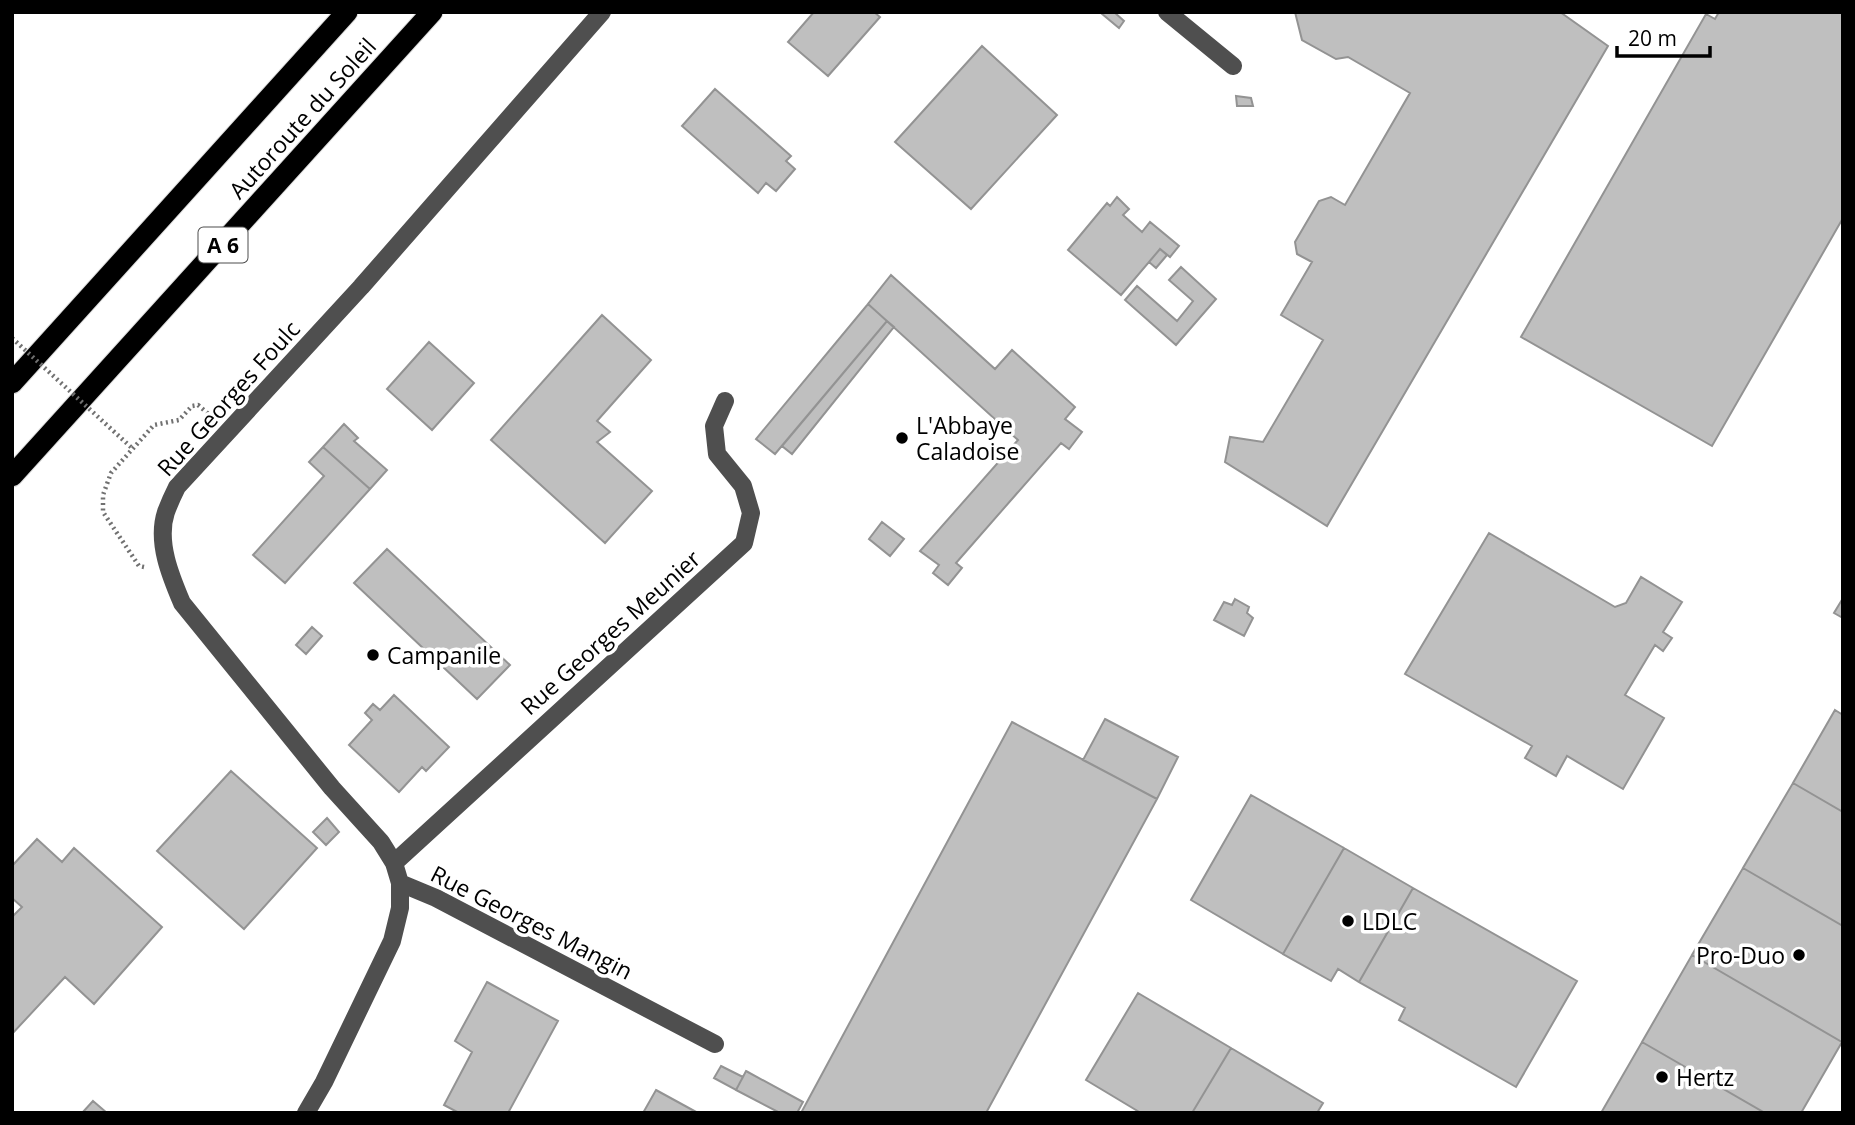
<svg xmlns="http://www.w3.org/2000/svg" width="1855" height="1125" viewBox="0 0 1855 1125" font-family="'Open Sans',sans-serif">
<rect width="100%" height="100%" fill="#fff"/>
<path fill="#bfbfbf" stroke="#939393" stroke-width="2" d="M814,12H874L880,17L828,76L788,42Z
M1114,12L1124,21L1119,28L1101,13Z
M1295,12H1560L1608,46L1327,526L1225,462L1230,437L1263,442L1323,340L1281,315L1312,262L1297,254L1295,242L1319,201L1331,197L1345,205L1410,93L1348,57L1336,59L1302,40Z
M1719,12H1843V218L1712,446L1521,337L1706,14L1715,19Z
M982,46L1057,115L971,209L895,142Z
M715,89L791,156L786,161L795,169L776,191L766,183L758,193L682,126Z
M1236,96L1251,98L1253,106H1237Z
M1117,197L1129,209L1123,215L1142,232L1150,222L1179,246L1170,257L1160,249L1121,295L1068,250L1107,203L1110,206Z
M1160,249L1167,255L1156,268L1149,262Z
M1181,267L1216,299L1176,345L1125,300L1137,286L1177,321L1193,301L1169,280Z
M891,275L995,369L1012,350L1075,407L1065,419L1082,432L1069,449L1061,443L956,563L962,568L948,585L933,573L939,565L920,551L1018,440L868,304Z
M868,304L887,321L775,454L756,439Z
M602,315L651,360L597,421L610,432L597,442L652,491L605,543L491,440Z
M887,321L894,327L792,454L782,446Z
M429,342L474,383L432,430L387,389Z
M344,424L358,438L354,441L387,470L370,489L323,447Z
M323,447L370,489L285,583L253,555L324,476L309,462Z
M882,522L904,539L890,556L869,539Z
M1489,533L1615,607L1626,603L1641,577L1682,602L1663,632L1672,638L1663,651L1655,645L1625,695L1664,718L1623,789L1567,756L1556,776L1525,758L1532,746L1405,674Z
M387,549L510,665L477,699L354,583Z
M1843,598V618L1834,613Z
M1235,599L1249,607L1247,613L1253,618L1244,636L1214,620L1224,602L1232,605Z
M312,627L322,636L306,654L296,645Z
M394,695L449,747L426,771L422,767L399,792L349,745L372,720L365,713L373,704L380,710Z
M1835,710L1843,715V812L1793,783Z
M1105,719L1178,757L1157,799L1083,760Z
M1012,722L1157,799L986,1113H801Z
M231,771L317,848L244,929L157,851Z
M1793,783L1843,812V926L1743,868Z
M1251,795L1344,848L1283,954L1191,900Z
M327,818L339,832L326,845L313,832Z
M37,839L62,862L74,848L162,927L94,1004L65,977L12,1034V917L22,907L12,898V866Z
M1344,848L1413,888L1359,982L1338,969L1331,981L1283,954Z
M1743,868L1843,926L1842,1042L1692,955Z
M1413,888L1577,981L1516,1087L1399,1020L1405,1008L1359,982Z
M1692,955L1842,1042L1801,1113H1765L1642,1042Z
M487,982L558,1021L508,1113H459L444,1105L472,1052L455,1041Z
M1138,993L1231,1048L1192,1113H1141L1086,1080Z
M1642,1042L1765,1113H1601Z
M1231,1048L1323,1103L1317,1113H1192Z
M721,1066L743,1077L736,1090L714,1078Z
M746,1071L803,1102L797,1113H780L736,1090Z
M656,1090L698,1113H643Z
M93,1101L107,1113H82Z"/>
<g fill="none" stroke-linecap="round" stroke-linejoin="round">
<g stroke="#dbdbdb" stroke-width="23">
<path id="highway" d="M12,383L347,12
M12,476L432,12"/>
</g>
<path stroke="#717171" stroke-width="4.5" stroke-dasharray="2 3.5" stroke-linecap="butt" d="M144,567L139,566L103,512V495L111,473L154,425L179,420L192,406L198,405L212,417"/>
<path stroke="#4f4f4f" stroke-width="18" d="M1167,12L1233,66
M394,863L744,543L751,513L743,486L717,454L714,426L725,401
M400,883L436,898L715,1044
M306,1113L324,1082L392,941L400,908V883L394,863L381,842L332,788L182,603C171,577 156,542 166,512C169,504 173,495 177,487L361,287L602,12"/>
<use href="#highway" stroke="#000" stroke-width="21"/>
<path stroke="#717171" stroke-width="4.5" stroke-dasharray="2 3.5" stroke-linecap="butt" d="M12,338L133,449"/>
</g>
<g fill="#000" stroke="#fff" stroke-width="2.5">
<circle cx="902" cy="438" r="7"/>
<circle cx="373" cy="655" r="7"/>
<circle cx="1348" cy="921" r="7"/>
<circle cx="1799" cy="955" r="7"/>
<circle cx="1662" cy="1077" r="7"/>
</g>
<g text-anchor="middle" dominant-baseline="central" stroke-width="7" stroke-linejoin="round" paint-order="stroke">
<rect fill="#fff" stroke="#4c4c4c" stroke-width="2" x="198.5" y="227.5" width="49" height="35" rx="5"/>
<g font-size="21" font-weight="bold" fill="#000">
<text x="223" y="245">A 6</text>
</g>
<g font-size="23" fill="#000" stroke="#fff">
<text transform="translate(302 118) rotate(-48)">Autoroute du Soleil</text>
<text transform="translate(228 398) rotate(-48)">Rue Georges Foulc</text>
<text transform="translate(610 632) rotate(-42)">Rue Georges Meunier</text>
<text transform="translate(532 922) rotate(27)">Rue Georges Mangin</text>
</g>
<g font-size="23" fill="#000" stroke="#fff" text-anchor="start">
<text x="916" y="425">L'Abbaye<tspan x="916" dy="26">Caladoise</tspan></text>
<text x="387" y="655">Campanile</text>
<text x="1362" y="921">LDLC</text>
<text x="1785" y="955" text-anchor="end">Pro-Duo</text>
<text x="1676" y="1077">Hertz</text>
</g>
</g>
<rect width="1855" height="1125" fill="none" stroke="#000000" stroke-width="28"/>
<path d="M1617 46v10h93v-10" fill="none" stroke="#000000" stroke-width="3.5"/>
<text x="1628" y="46" font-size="21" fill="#000000" stroke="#ffffff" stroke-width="5" paint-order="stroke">20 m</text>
</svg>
